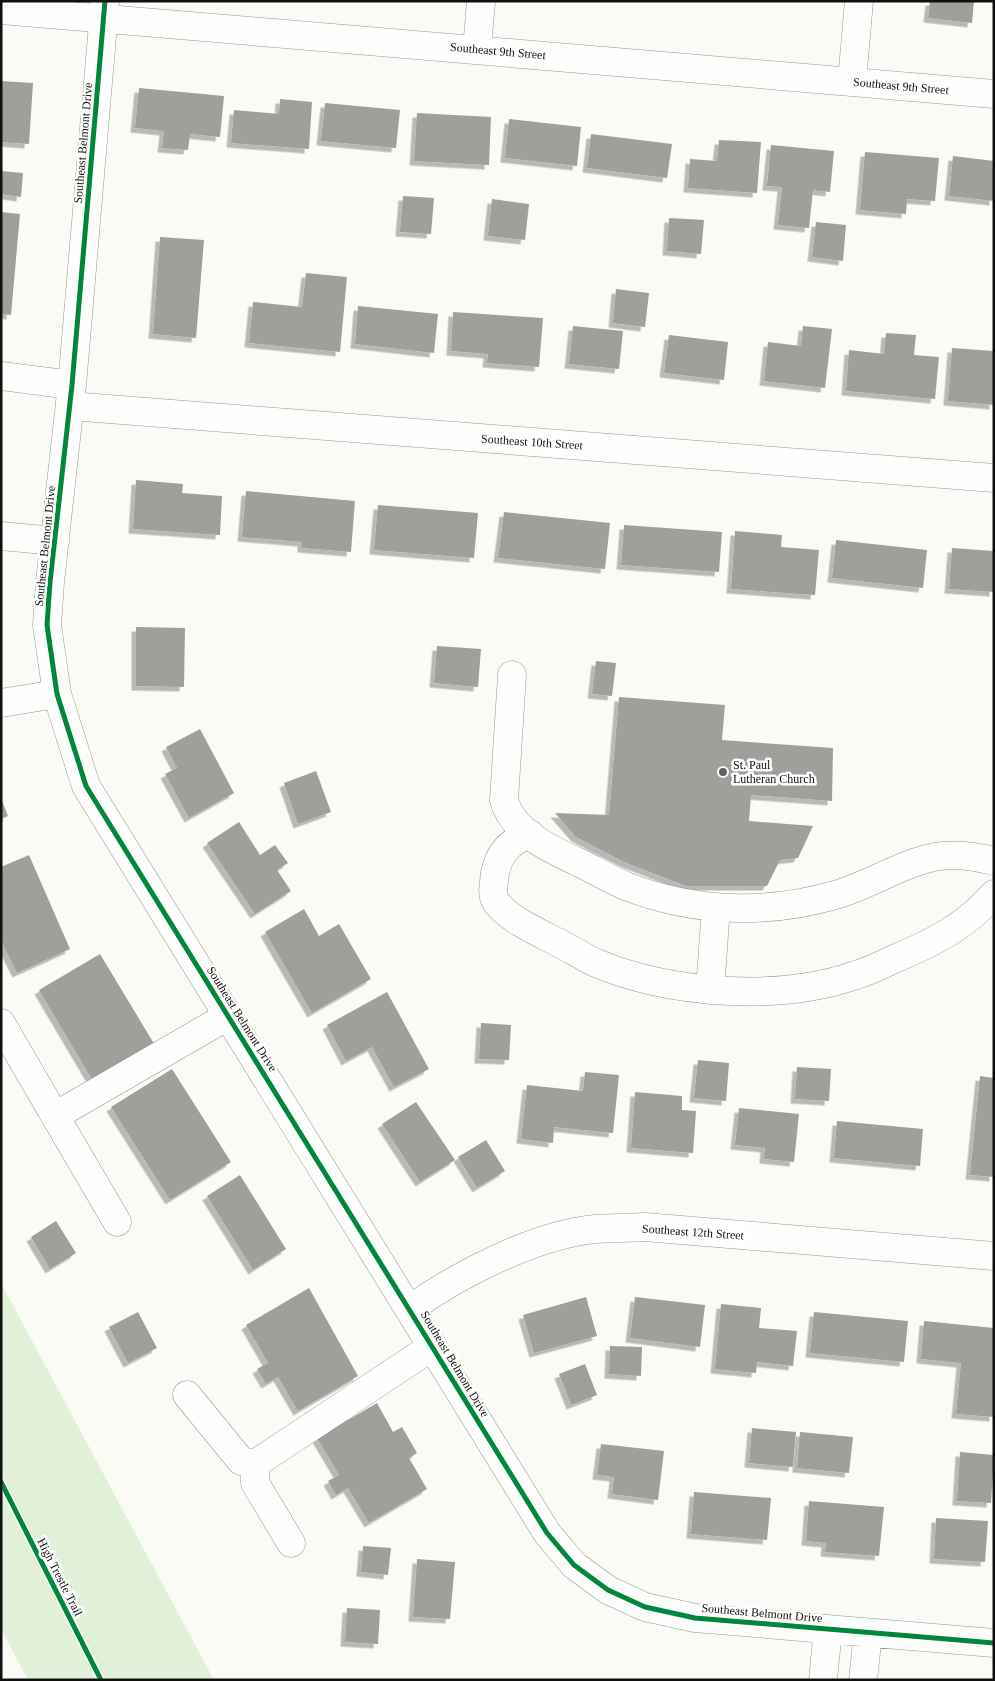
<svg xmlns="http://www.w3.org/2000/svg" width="995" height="1681" viewBox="0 0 995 1681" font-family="'Times New Roman',serif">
<defs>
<filter id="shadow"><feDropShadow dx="-4.5" dy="4.5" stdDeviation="0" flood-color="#0004"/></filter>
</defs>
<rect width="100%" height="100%" fill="#fbfbf6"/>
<path fill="#e1f1d7" d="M1,1283L214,1680H28L1,1629Z"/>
<path fill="#9f9f9b" filter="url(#shadow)" d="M930,1H974L972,23L928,18Z
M1,81L33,83L29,144L1,142Z
M139,88L224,96L220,137L190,134L188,150L162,148L164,131L135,128Z
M280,99L312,102L309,149L231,143L234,110L279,114Z
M325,103L400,110L396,148L321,141Z
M417,113L491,117L489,165L414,161Z
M509,119L581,127L577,166L505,158Z
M591,134L672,144L667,178L587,168Z
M719,140L761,142L757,193L688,188L690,159L717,161Z
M771,145L834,151L830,192L813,190L809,228L778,225L782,187L767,186Z
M865,152L939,158L935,201L907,199L906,214L860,210Z
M953,156L994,161V201L949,196Z
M1,171L23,173L21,197L1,194Z
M403,196L434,198L431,234L400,232Z
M492,199L529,204L525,240L488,236Z
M1,212L20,214L11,315L1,314Z
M669,218L704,220L701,254L667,251Z
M816,222L846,225L843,261L812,257Z
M160,237L204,240L196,338L153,334Z
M306,273L347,277L340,352L249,343L253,302L302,307Z
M616,289L649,293L645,327L613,323Z
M358,306L438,314L434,353L355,344Z
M453,312L543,318L539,367L487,363L488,354L451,351Z
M573,326L623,331L619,369L569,364Z
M803,326L832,329L825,388L764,381L768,342L801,346Z
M886,333L916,335L914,355L939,357L935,399L846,391L849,350L884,354Z
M669,335L728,342L724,380L664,373Z
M952,348L994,351V405L948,401Z
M136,480L183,484L182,493L222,496L220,535L133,529Z
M246,491L355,501L351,552L302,548V542L242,537Z
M378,505L478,513L474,558L374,550Z
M504,512L610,523L605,569L498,558Z
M624,525L722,532L719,572L621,565Z
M735,531L782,535L781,547L819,550L815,595L731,589Z
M836,540L927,550L923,588L832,578Z
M952,548L994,551V592L949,589Z
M136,627L185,628L184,687L136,686Z
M437,646L481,649L478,687L434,683Z
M596,661L616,663L612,696L592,694Z
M619,697L725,705L722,740L833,748L832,801L751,795L749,821L813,826L798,858L780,860L767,886H686L624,862L576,837L555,813L609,815Z
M200,729L234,793L189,818L165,774L177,768L166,747Z
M316,771L331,812L298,824L284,783Z
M1,798L8,816L1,819Z
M239,822L260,855L275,845L288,863L277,870L291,891L255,914L207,843Z
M29,855L70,949L17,973L1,941V867Z
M304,909L319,936L339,924L371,979L312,1013L265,932Z
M100,954L156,1047L94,1083L39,990Z
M387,992L429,1069L394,1087L372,1047L346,1061L327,1025Z
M481,1023L511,1025L509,1060L479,1059Z
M698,1060L729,1063L726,1101L694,1098Z
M797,1067L831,1069L829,1101L795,1099Z
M172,1069L231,1162L170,1200L111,1107Z
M585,1072L619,1075L613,1133L554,1127L553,1143L521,1139L527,1085L583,1091Z
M980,1076L994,1078V1177L970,1175Z
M635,1092L682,1096V1110L696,1111L693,1153L631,1148Z
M416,1102L455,1160L420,1182L382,1124Z
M739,1108L799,1114L794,1162L764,1159L765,1148L735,1145Z
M837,1121L923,1129L920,1166L834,1158Z
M486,1140L505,1171L477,1188L458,1157Z
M240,1175L286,1249L253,1270L207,1196Z
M56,1221L76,1253L50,1269L31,1237Z
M309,1288L358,1376L298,1411L278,1377L266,1384L257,1369L268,1363L246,1325Z
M586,1297L597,1336L534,1353L523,1315Z
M635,1297L705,1305L700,1347L630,1338Z
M721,1304L761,1308L759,1328L797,1331L793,1366L757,1362L756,1373L715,1369Z
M138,1312L157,1348L128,1363L109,1327Z
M814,1312L908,1321L904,1362L810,1353Z
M924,1321L994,1328V1417L956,1414L961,1363L921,1359Z
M610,1346L642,1347L641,1376L609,1374Z
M585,1364L597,1395L571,1405L559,1374Z
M377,1403L393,1432L402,1427L417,1453L409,1458L427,1489L369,1523L348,1488L336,1495L328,1481L339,1475L317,1438Z
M752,1428L796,1432L793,1467L749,1463Z
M800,1432L853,1437L849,1473L797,1468Z
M601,1444L664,1451L658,1500L612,1494L614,1477L597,1475Z
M960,1452L994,1455L991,1503L957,1501Z
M694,1492L771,1498L767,1540L691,1534Z
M809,1501L884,1507L879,1556L825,1552L826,1543L806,1541Z
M936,1518L988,1521L985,1562L934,1559Z
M363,1546L391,1548L388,1575L361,1572Z
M417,1559L455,1562L450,1619L413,1617Z
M347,1608L380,1610L378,1644L345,1642Z"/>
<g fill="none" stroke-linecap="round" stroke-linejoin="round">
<g stroke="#969694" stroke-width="29">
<path id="minor" d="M105,1L72,385L50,582L47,625L57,694L86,786L547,1533L574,1565L608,1590L645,1607L695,1618L994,1643
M1,10L994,94
M477,49L481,1
M852,81L859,1
M1,376L72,385
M70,406L994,478
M1,536L55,541
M512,675L504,800C513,833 552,850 580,863C596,871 611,880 628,887C694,912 766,915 835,895C871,885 904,861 941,856C958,854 977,857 994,861
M1,703L57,694
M530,834C507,842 496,857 494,881C493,888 492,897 497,903C509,920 544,935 563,945C574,951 585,958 596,963C671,994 779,1002 856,975C869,971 882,965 894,959C933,943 966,926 994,894
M710,990L716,907
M1,1023L55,1116
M117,1222L55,1116L228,1016
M410,1309C459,1274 535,1235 595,1229C612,1228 629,1228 645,1227L994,1256
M187,1395L241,1461L255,1464L433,1346
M255,1464V1483L291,1543
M823,1680L828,1629
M863,1680L868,1633"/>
</g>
<use href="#minor" stroke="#fefefe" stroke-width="28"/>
<g stroke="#fff" stroke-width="8">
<path id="cycleway" d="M105,1L72,385L50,582L47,625L57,694L86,786L547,1533L574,1565L608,1590L645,1607L695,1618L994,1643
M1,1482L101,1680"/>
</g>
<use href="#cycleway" stroke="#00873e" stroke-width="5"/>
</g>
<circle fill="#626260" stroke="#fff" stroke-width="2" cx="723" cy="772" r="5"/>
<g text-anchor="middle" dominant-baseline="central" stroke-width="5" stroke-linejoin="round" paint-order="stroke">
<g font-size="12" fill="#101010" stroke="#fff">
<text transform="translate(498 51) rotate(5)">Southeast 9th Street</text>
<text transform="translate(901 86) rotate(5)">Southeast 9th Street</text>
<text transform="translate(83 143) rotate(-85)">Southeast Belmont Drive</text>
<text transform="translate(532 442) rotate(4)">Southeast 10th Street</text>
<text transform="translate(45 546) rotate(-84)">Southeast Belmont Drive</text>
<text transform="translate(242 1019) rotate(58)">Southeast Belmont Drive</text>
<text transform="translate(693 1232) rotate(4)">Southeast 12th Street</text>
<text transform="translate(455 1364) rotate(59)">Southeast Belmont Drive</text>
<text transform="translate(60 1577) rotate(63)">High Trestle Trail</text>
<text transform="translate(762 1613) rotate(5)">Southeast Belmont Drive</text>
</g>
<g font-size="12" fill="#101010" stroke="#fff" text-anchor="start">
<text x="733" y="765">St. Paul<tspan x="733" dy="14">Lutheran Church</tspan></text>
</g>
</g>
<rect width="995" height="1681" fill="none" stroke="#101010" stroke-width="5"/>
</svg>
